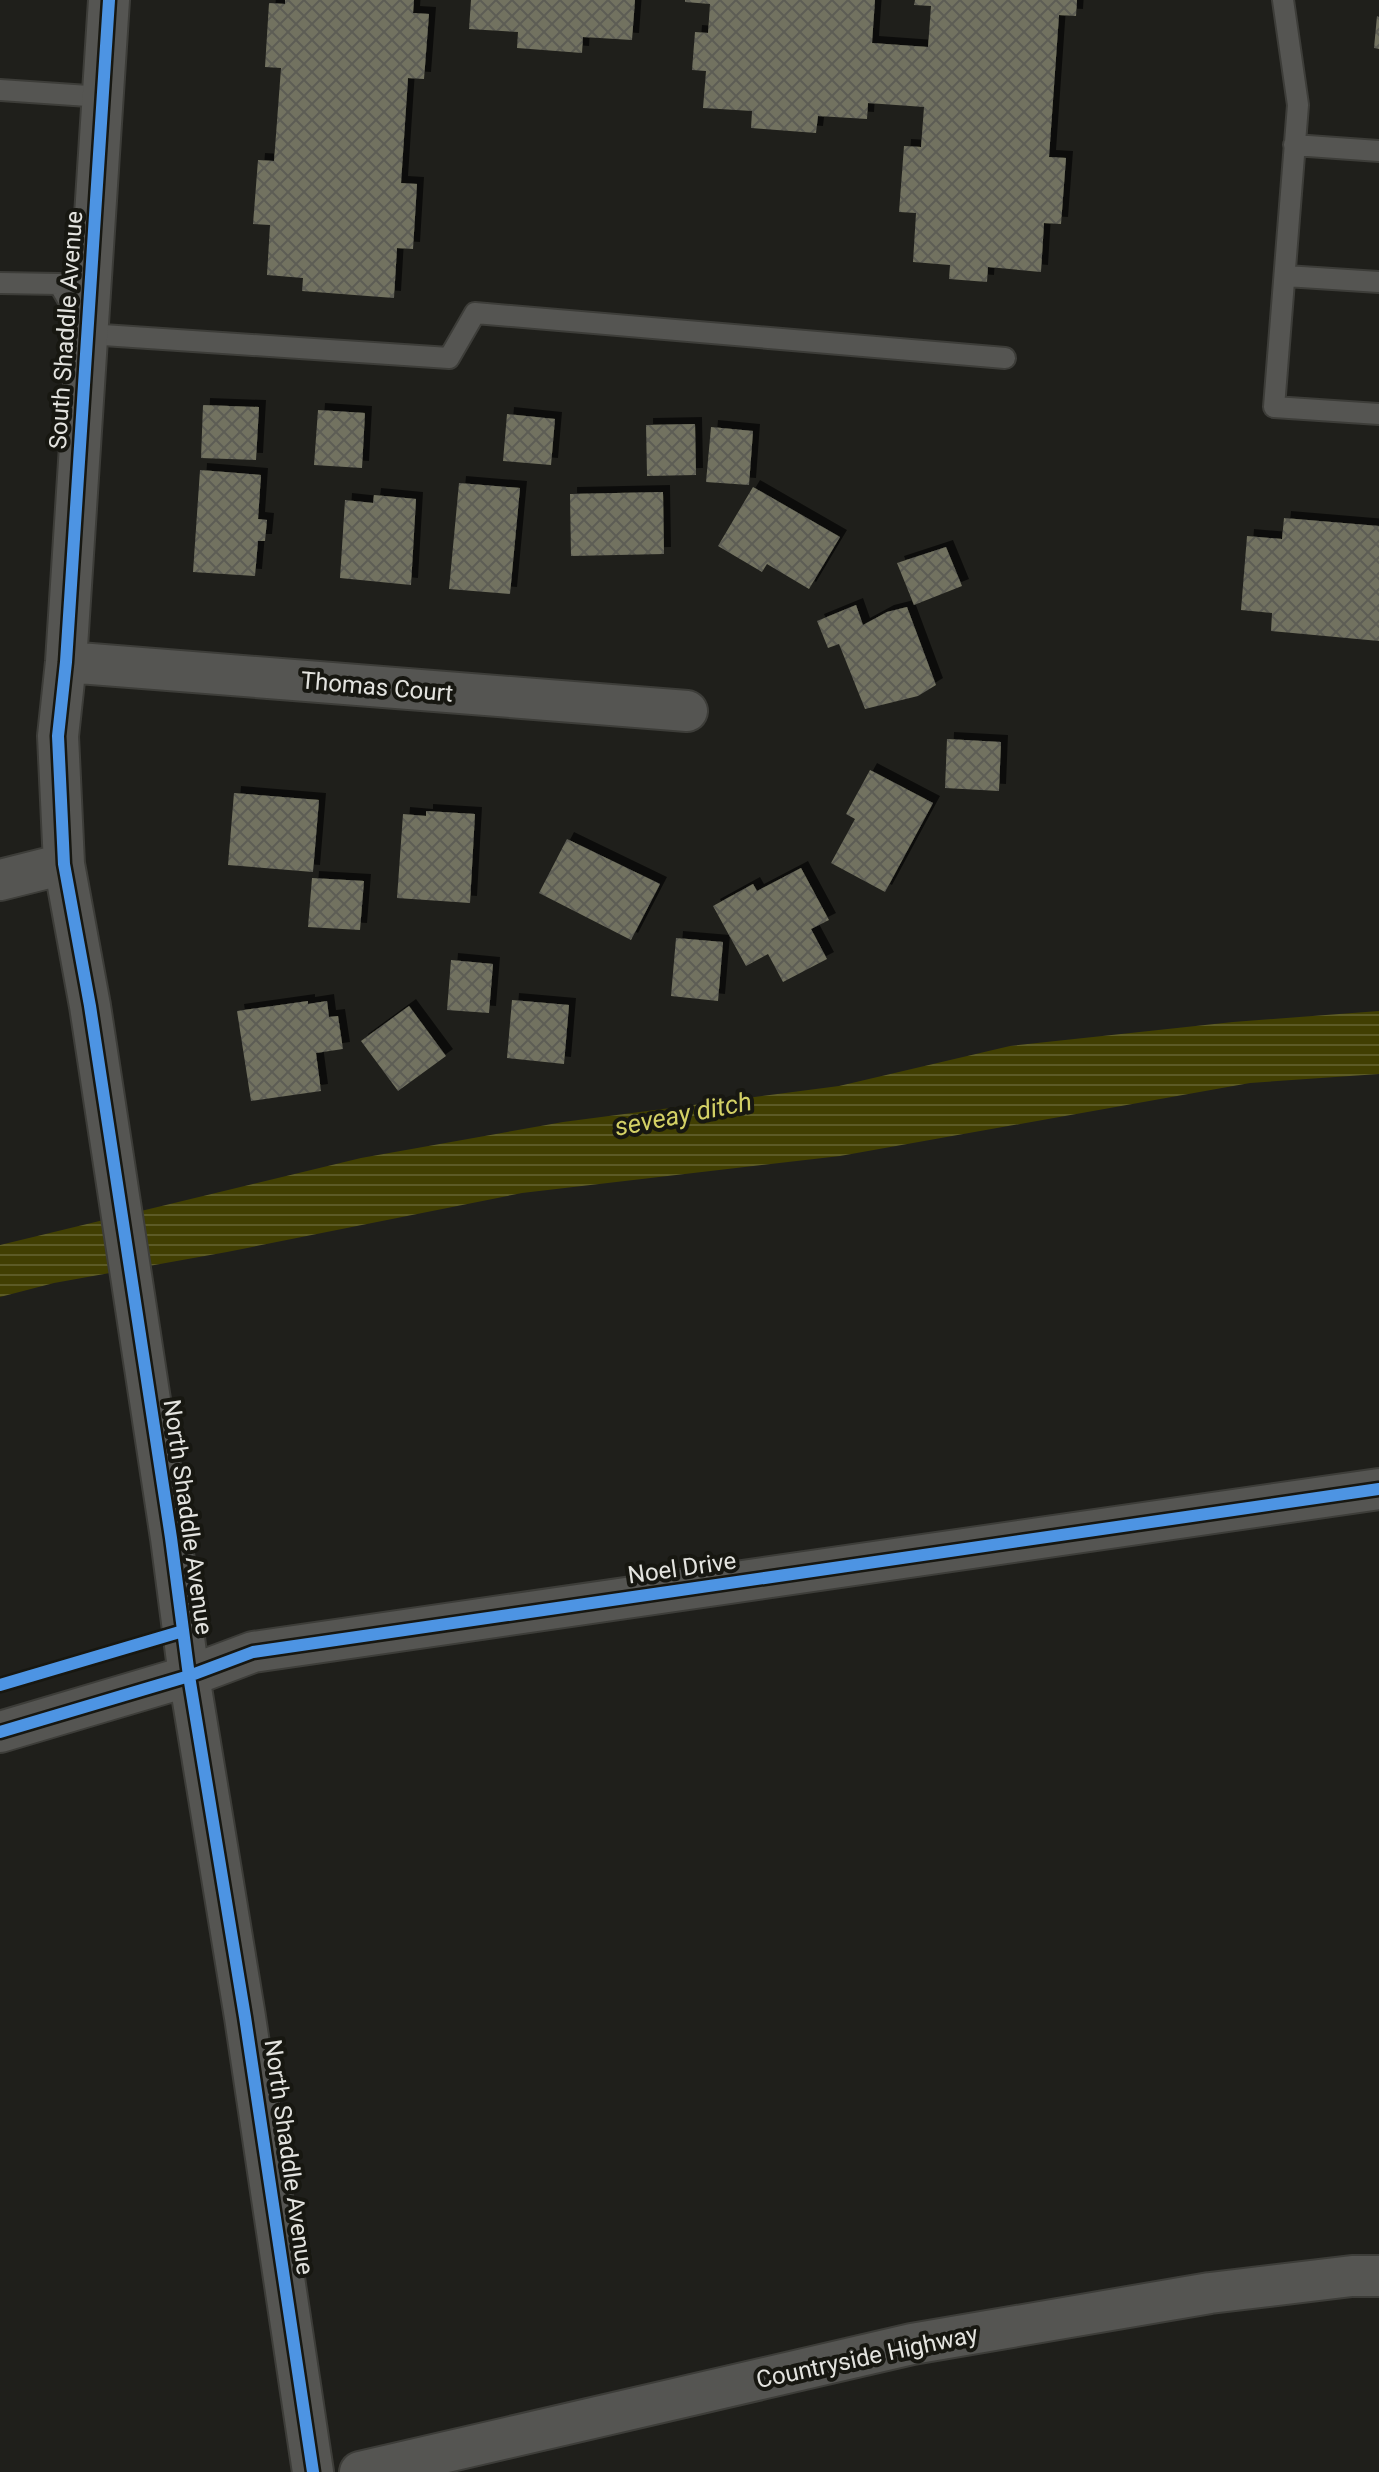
<svg xmlns="http://www.w3.org/2000/svg" width="1379" height="2472" viewBox="0 0 1379 2472" font-family="Roboto,sans-serif">
<defs>
<pattern id="water-rules" width="6" height="5" patternUnits="userSpaceOnUse" patternTransform="scale(2)"><rect width="6" height="5" fill="#413f02"/><path d="M0 2.5h6" fill="none" stroke="#5c5b26"/></pattern>
<pattern id="building-cross-hatch" width="8" height="8" patternUnits="userSpaceOnUse" patternTransform="scale(2)"><rect width="8" height="8" fill="#727261"/><path d="M0 0l8 8M0 8l8-8" fill="none" stroke="#5d5d54"/></pattern>
<filter id="shadow"><feDropShadow dx="7" dy="-7" stdDeviation="0" flood-color="#0009"/></filter>
</defs>
<rect width="100%" height="100%" fill="#1f1f1b"/>
<path fill="url(#water-rules)" d="M1379,1011V1074L1250,1083L840,1156L522,1193L227,1252L54,1283L0,1297V1245L361,1158L563,1122L839,1086L1010,1046L1233,1022Z"/>
<path fill="url(#building-cross-hatch)" filter="url(#shadow)" d="M285,0H414L413,13L429,14L424,79L408,78L401,183L417,184L413,249L397,248L394,298L302,291L303,278L267,275L270,225L253,224L258,160L274,161L281,68L265,67L269,3L285,4Z
M471,0H635L632,40L583,37L582,53L517,48L518,32L469,29Z
M685,0H875L872,43L928,47L931,6L914,5L915,0H1077L1076,16L1059,15L1049,157L1066,158L1061,224L1044,223L1041,272L988,267L987,282L949,279L950,265L913,262L916,213L899,212L904,146L921,147L924,107L868,103L867,119L818,116L816,133L751,128L752,111L703,108L706,71L692,70L695,32L708,33L710,4L685,2Z
M1377,16L1379,17V49L1374,48Z
M203,405L259,407L256,460L201,458Z
M318,410L365,413L362,468L314,465Z
M507,414L555,419L551,465L503,461Z
M695,424L696,475L647,476L646,425Z
M711,427L753,431L749,485L706,482Z
M200,470L261,475L258,519L267,520L265,541H258L255,576L193,572Z
M459,483L520,488L510,594L449,589Z
M753,487L840,537L809,589L767,564L762,572L718,546Z
M663,492L664,554L571,556L570,494Z
M374,495L416,499L411,585L340,578L345,500L373,503Z
M1284,518L1379,526V641L1271,631L1272,613L1241,610L1247,536L1282,539Z
M946,547L962,586L914,605L897,563Z
M856,605L863,625L887,612L907,607L936,685L918,696L865,709L839,644L828,648L817,621Z
M947,739L1001,742L999,791L945,788Z
M870,770L933,803L885,892L831,863L855,819L846,814Z
M234,793L319,800L313,872L228,865Z
M426,811L475,814L470,903L397,898L403,814L426,816Z
M567,839L660,884L631,940L539,893Z
M801,868L829,920L811,929L827,959L783,982L768,954L746,966L713,906L753,884L757,891Z
M312,878L364,881L360,930L308,927Z
M676,938L723,942L718,1001L671,996Z
M451,960L493,964L489,1013L447,1010Z
M512,1000L569,1005L564,1064L507,1058Z
M308,1001V1004L327,1001L329,1017L338,1016L343,1049L316,1053L321,1091L251,1101L237,1011Z
M409,1006L446,1056L398,1091L361,1041Z"/>
<g fill="none" stroke-linecap="round" stroke-linejoin="round">
<g stroke="#3d3d39" stroke-width="24">
<path id="service" d="M1283,0L1298,105L1274,407L1379,414
M0,90L103,97
M1294,145L1379,151
M1286,276L1379,282
M0,283L59,284L88,334L449,358L475,313L1005,358"/>
</g>
<g stroke="#3d3d39" stroke-width="44">
<path id="minor" d="M109,0L66,662L58,736L64,864L90,1006L171,1538L189,1676L245,2017L313,2472
M66,662L687,711
M0,880L64,864
M0,1732L189,1676L253,1652L1379,1489
M360,2472L912,2344L1210,2293L1352,2276H1379"/>
</g>
<use href="#service" stroke="#555552" stroke-width="20"/>
<use href="#minor" stroke="#555552" stroke-width="40"/>
<g stroke="#171711" stroke-width="17">
<path id="cycleway" d="M109,0L66,662L58,736L64,864L90,1006L171,1538L189,1676L245,2017L313,2472
M0,1685L183,1631
M0,1732L189,1676L253,1652L1379,1489"/>
</g>
<use href="#cycleway" stroke="#4d94e3" stroke-width="12"/>
</g>
<g text-anchor="middle" dominant-baseline="central" stroke-width="8" stroke-linejoin="round" paint-order="stroke">
<g font-size="24" fill="#e3e3df" stroke="#171711">
<text transform="translate(66 330) rotate(-86)">South Shaddle Avenue</text>
<text transform="translate(377 687) rotate(5)">Thomas Court</text>
<text transform="translate(188 1517) rotate(82)">North Shaddle Avenue</text>
<text transform="translate(682 1568) rotate(-8)">Noel Drive</text>
<text transform="translate(289 2157) rotate(82)">North Shaddle Avenue</text>
<text transform="translate(867 2357) rotate(-12)">Countryside Highway</text>
</g>
<g font-size="26" font-style="italic" fill="#d3d065" stroke="#171711">
<text transform="translate(683 1114) rotate(-11)">seveay ditch</text>
</g>
</g>
</svg>
